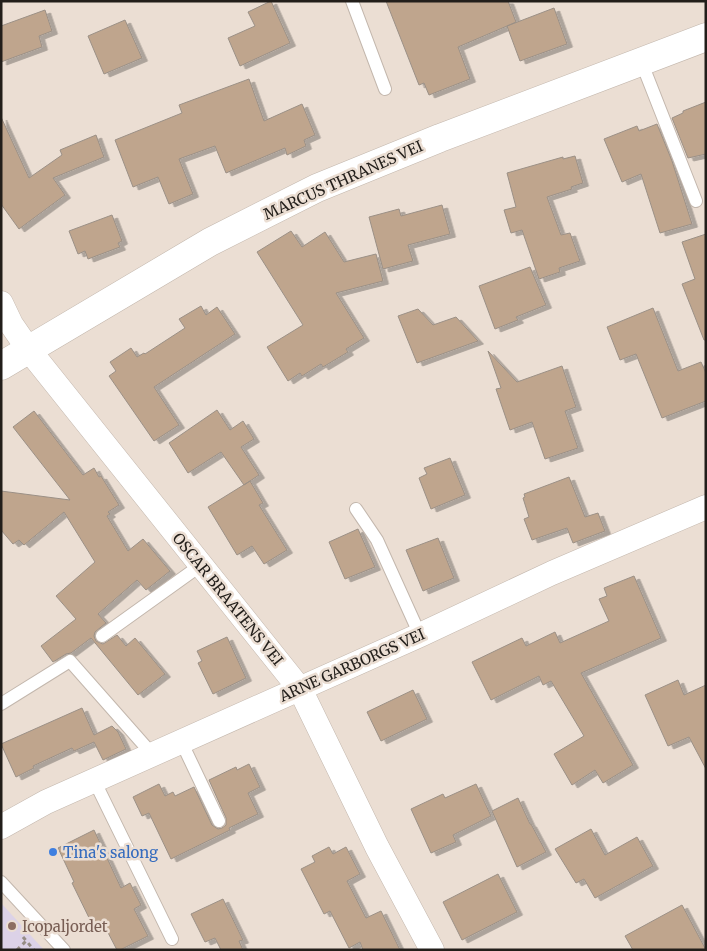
<svg xmlns="http://www.w3.org/2000/svg" width="707" height="951" viewBox="0 0 707 951" font-family="Merriweather,serif">
<defs>
<filter id="shadow"><feDropShadow dx="5.5" dy="3" stdDeviation="0" flood-color="#0004"/></filter>
</defs>
<rect width="100%" height="100%" fill="#ebded3"/>
<path fill="#dcd2e7" d="M1,903L44,950H1Z"/>
<path fill="#bfa58d" stroke="#9b9086" filter="url(#shadow)" d="M271,1L290,43L240,66L228,38L255,26L248,12Z
M386,1H508L516,22L507,26L554,8L567,44L520,61L507,26L458,47L470,79L429,95L424,83L419,85Z
M45,10L52,31L39,36L42,47L1,62V26Z
M125,20L142,58L104,74L88,36Z
M249,79L264,121L302,104L315,135L304,140L306,146L287,155L285,148L226,173L215,146L179,159L193,194L169,204L158,177L133,187L115,140L182,113L179,105Z
M706,102V154L688,158L672,118L683,113V111Z
M1,117L29,178L62,155L60,150L96,135L104,157L53,178L65,195L19,229L1,204Z
M657,124L672,161L692,224L660,233L641,174L622,182L604,139L637,126L639,131Z
M575,156L583,183L571,187L572,189L547,197L561,235L570,233L580,261L559,268L560,272L539,279L522,230L511,233L504,210L516,207L507,173L563,157V159Z
M442,205L450,234L408,245L413,261L383,269L369,217L399,209L401,216Z
M112,215L122,241L118,243L120,247L88,259L85,251L78,254L69,231Z
M291,231L302,247L325,232L344,262L376,254L383,281L336,293L364,338L346,349L348,352L323,367L321,364L302,376L300,373L288,381L267,347L303,325L257,252Z
M706,234V340H704L682,284L695,279L682,242Z
M530,267L546,305L516,317L518,320L495,329L479,286Z
M201,306L206,315L217,307L235,334L154,387L179,425L154,441L109,376L116,371L110,362L131,348L137,357L144,353L145,354L185,328L179,319Z
M653,308L678,371L701,362L706,373V401L662,418L636,354L620,360L607,327Z
M418,309L433,325L456,317L478,341L417,363L398,316Z
M488,351L517,382L562,366L576,407L565,411L578,448L545,459L532,422L510,430L496,389L501,388Z
M217,410L230,430L243,421L254,439L241,447L259,475L244,485L221,452L188,473L169,443Z
M34,411L83,475L94,468L99,477L101,476L119,505L108,512L110,514L107,516L128,551L143,539L170,571L146,590L137,580L98,614L106,623L95,632L94,636L96,641L103,644L117,635L126,646L135,638L165,674L138,695L91,638L71,653L66,654L53,662L41,646L76,619L56,596L95,562L64,512L24,545L19,540L13,544L1,530V491L70,500L13,427Z
M450,458L465,495L431,509L419,478L427,474L424,468Z
M569,477L585,517L598,513L605,531L573,543L567,528L532,540L524,519L529,517L523,498L525,497L524,494Z
M250,481L263,503L259,505L287,550L264,564L252,546L237,555L208,507Z
M358,529L375,567L345,579L329,542Z
M438,538L454,578L423,591L406,550Z
M634,576L661,638L581,673L633,765L603,783L595,770L572,785L554,754L584,736L551,681L543,685L539,676L491,700L472,662L522,638L526,646L555,632L560,643L609,621L599,599L607,596L604,588Z
M227,637L246,678L213,694L198,663L202,661L197,651Z
M678,680L684,695L706,685V769L689,737L668,746L645,695Z
M413,690L427,719L381,741L367,712Z
M82,708L94,735L112,726L118,732L126,749L103,760L94,742L74,751L72,748L33,766L34,768L16,777L1,744Z
M249,764L260,787L248,793L258,814L229,828L230,830L171,859L149,813L142,816L133,797L159,784L165,796L173,792L175,796L194,787L212,825L218,829L222,828L226,825V818L209,780L236,767L237,770Z
M476,784L491,816L453,835L456,842L431,853L411,809L443,794L445,798Z
M518,798L530,824H531L546,852L517,867L492,811Z
M591,829L605,855L637,837L653,866L595,898L584,879L576,883L555,849Z
M94,830L121,888L130,883L141,905L134,909L148,936L120,950H117L103,923L95,930L72,883L74,882L58,848Z
M329,847L333,854L346,847L360,874L347,881L366,918L381,911L400,950H363L360,942L349,948L330,911L324,914L301,869L315,862L312,856Z
M498,874L517,912L462,940L443,902Z
M223,899L243,940L239,941L243,950H221L215,938L205,942L191,914Z
M682,905L706,950H633L625,936Z"/>
<g fill="none" stroke-linecap="round" stroke-linejoin="round">
<g stroke="#c3b7ad" stroke-width="14">
<path id="service" d="M352,1L385,89
M641,61L696,201
M356,509L377,540L420,635
M102,636L201,565
M1,704L70,661L152,754
M181,741L219,821
M94,780L172,939
M1,882L64,950"/>
</g>
<g stroke="#c3b7ad" stroke-width="25">
<path id="minor" d="M1,303L11,324L29,350L300,689L377,847L432,950
M1,827L46,802L420,635L552,573L706,507"/>
</g>
<g stroke="#c3b7ad" stroke-width="29">
<path id="secondary" d="M1,366L210,242L317,188L440,138L706,37"/>
</g>
<path stroke="#968d85" stroke-width="3" stroke-dasharray="4 4" stroke-linecap="butt" d="M23,937L34,950
M17,950L26,941"/>
<use href="#service" stroke="#fff" stroke-width="12"/>
<use href="#minor" stroke="#fff" stroke-width="24"/>
<use href="#secondary" stroke="#fff" stroke-width="28"/>
</g>
<circle fill="#3f7fe0" stroke="#ebded3" stroke-width="2" cx="53" cy="852" r="5"/>
<circle fill="#8d6e63" stroke="#ebded3" stroke-width="2" cx="12" cy="926" r="5"/>
<g text-anchor="middle" dominant-baseline="central" stroke-width="5" stroke-linejoin="round" paint-order="stroke">
<g font-size="15" fill="#221e1a" stroke="#ebded3">
<text transform="translate(343 180) rotate(-24)">MARCUS THRANES VEI</text>
<text transform="translate(228 599) rotate(51)">OSCAR BRAATENS VEI</text>
<text transform="translate(352 665) rotate(-24)">ARNE GARBORGS VEI</text>
</g>
<g font-size="15" fill="#366cbe" stroke="#ebded3" text-anchor="start">
<text x="63" y="852">Tina's salong</text>
</g>
<g font-size="15" fill="#785e54" stroke="#ebded3" text-anchor="start">
<text x="22" y="926">Icopaljordet</text>
</g>
</g>
<rect width="707" height="951" fill="none" stroke="#221e1a" stroke-width="5"/>
</svg>
